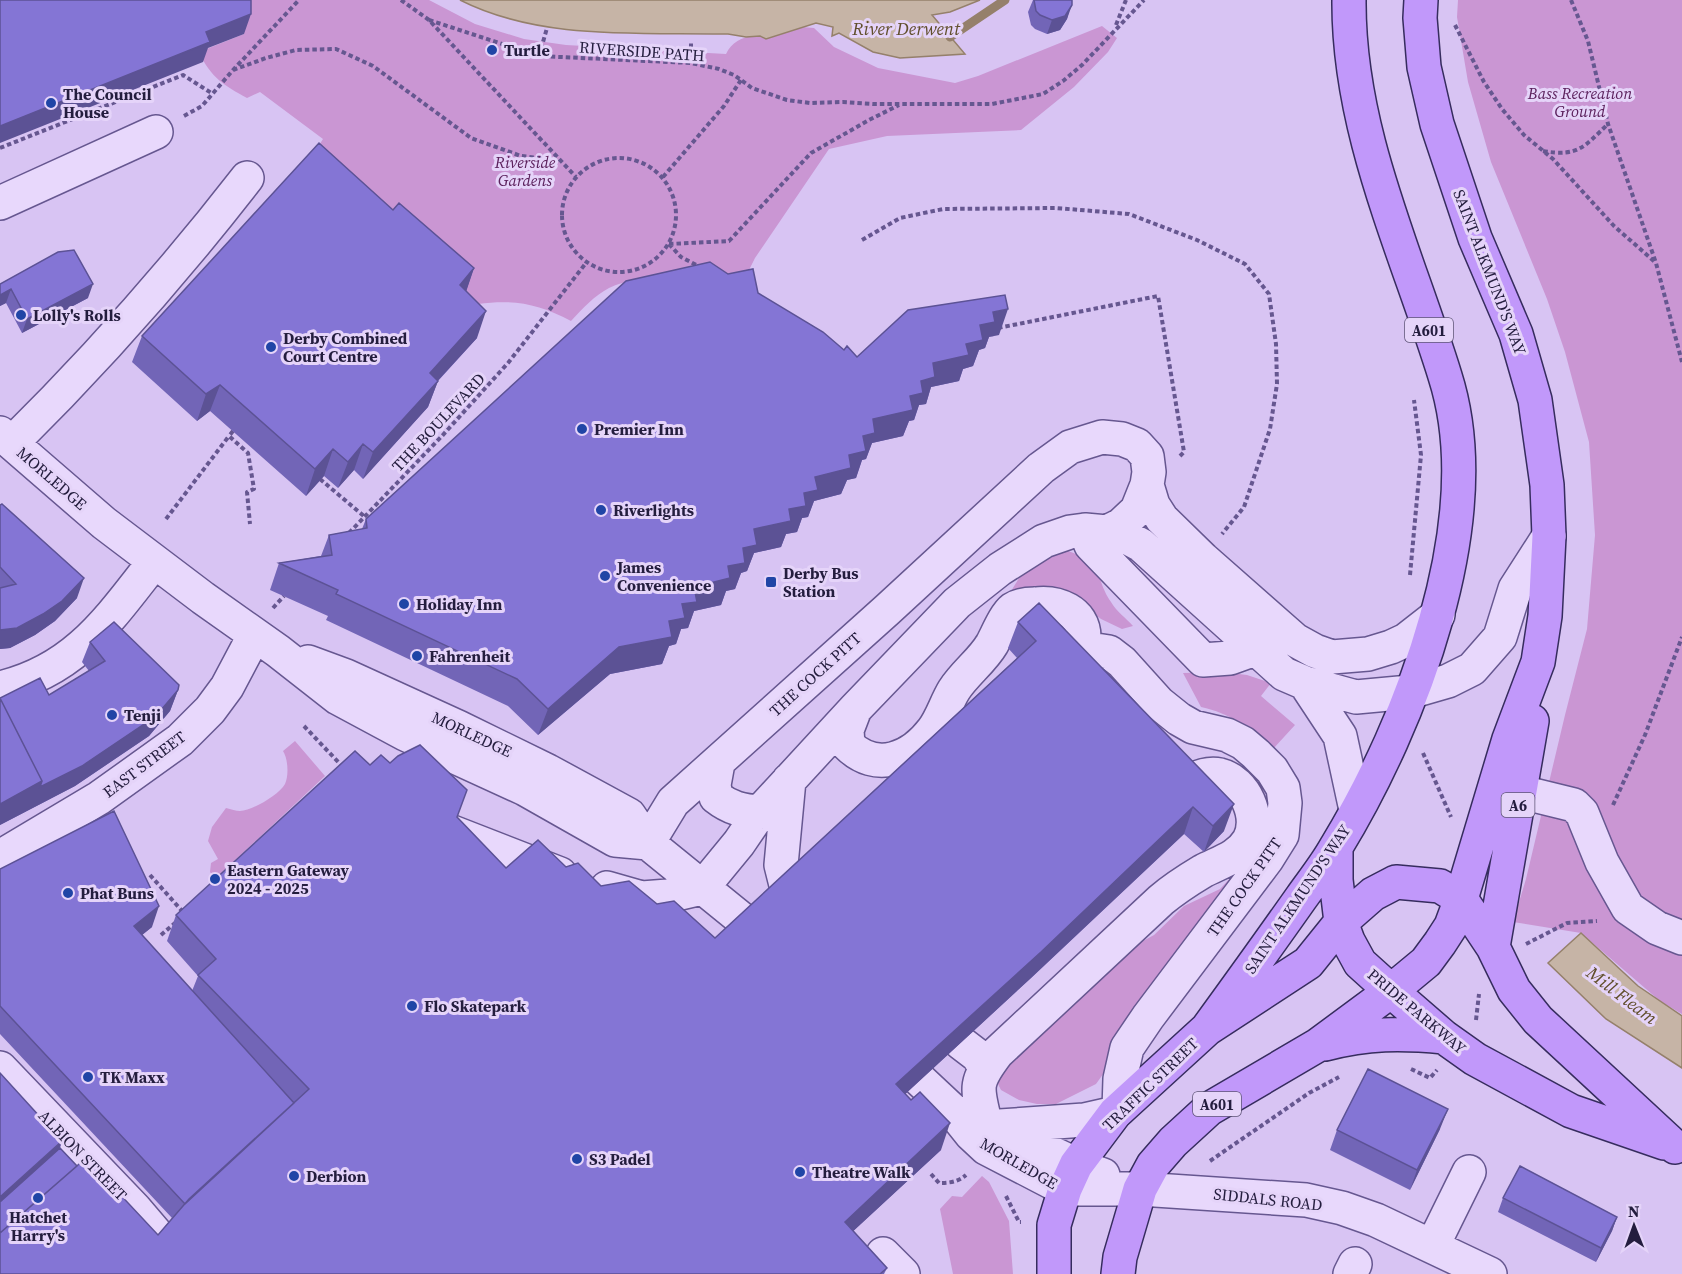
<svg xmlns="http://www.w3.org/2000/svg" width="1682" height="1274" viewBox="0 0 1682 1274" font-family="'Source Serif 4',serif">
<rect width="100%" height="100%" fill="#d8c4f3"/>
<path fill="#ca96d3" d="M244,0H429L475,24L524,39L566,45L726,54C733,39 751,32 766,39L802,27L814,28L834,47L878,68L955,83L978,76L1102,26L1117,38L1108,52L1074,87L1021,130L887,136L829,149L755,258L748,272L747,281C711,280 641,272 609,288C594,296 583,308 571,321C539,304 514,299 478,304L312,156L323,139L260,92L247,98C225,86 210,77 199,52L244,34Z
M1458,0H1682V1014L1660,1001L1581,933L1513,922L1526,879L1565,715L1587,629L1595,535L1589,442L1565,352L1547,299L1491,162L1468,82L1457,17Z
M1068,551C1108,565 1092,573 1111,602C1116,611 1126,618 1133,626L1122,629L1101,619L1080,603L1009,596C1021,569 1039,556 1068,551Z
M1223,672L1247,675L1271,683L1261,696L1295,725L1273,749C1252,729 1230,713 1201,707L1183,673Z
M295,741L325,776L215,879L210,872L211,863L218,859L208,841L212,827L226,808C231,809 236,811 240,811C253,810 279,795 285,784C289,775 288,759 283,751Z
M1233,875L1241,881L1096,1084L1056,1104H1037L1019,1100L1001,1090L998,1084L1001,1072L1132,947L1154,935L1184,906L1220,889Z
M982,1176L989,1182L1009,1221L1013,1274H953L940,1209L952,1196L962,1197Z"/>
<path fill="#c6b4a6" stroke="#95806b" stroke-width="1.5" d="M460,0H980L950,12L932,15L965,54L900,58L873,52L839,33L832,36L833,27L816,23L766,39L760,36L746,37L728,34C639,32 541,41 460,0Z
M1581,933L1638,986L1682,1016V1068L1606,1019L1548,963Z"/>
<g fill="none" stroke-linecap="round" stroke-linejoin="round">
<path stroke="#95806b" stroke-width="9" d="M950,37L1005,0"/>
<g stroke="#665790" stroke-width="36">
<path id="minor" d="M0,203L156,132
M0,433L104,523L203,598L278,651L338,698L405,734L525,789L615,840L648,843
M12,443C96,360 174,272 247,178
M1147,485L1153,505L1162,519L1203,559L1295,640L1315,651L1332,657L1368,654L1391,647L1406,640L1438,615
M1085,530L1091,545L1203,660L1230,658L1255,649
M308,662L346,676L460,728L548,771L629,815L648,843L749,925
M1065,668L1083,654L1096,650L1109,652L1122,662L1159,703L1179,719L1193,727L1227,735L1243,743L1256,754L1272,770L1283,788L1285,803L1282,835L1267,859L1148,1017L1127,1048L1120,1079L1119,1109
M1305,683L1340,736L1356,810
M0,688C76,670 109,619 154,562
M855,709L847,730L848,745C876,773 911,759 933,730C942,718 946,703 954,690C965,673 982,661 992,644C997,635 1005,615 1013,609C1019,605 1028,604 1035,604C1057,601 1084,611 1084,637C1084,643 1082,650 1081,655
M718,763L714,785L716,797C730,808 742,811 760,812
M1521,792L1574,805L1582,813L1602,862L1628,908L1657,928L1682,938
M452,832L560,874
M648,843L673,802L887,610L1041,468L1070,447L1102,437L1122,439L1137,445L1147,456L1149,472L1147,485L1137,510L1121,525L1107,532
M0,857L99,798L180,740L210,710L227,687L254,636
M607,888L642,898L668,896L702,888
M702,888L739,843L760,812L855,709L957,603L1000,569L1044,541L1070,532L1085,530L1107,532L1128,538L1141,545L1284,674L1305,683L1356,697L1410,692L1448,681L1472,669L1500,637L1515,589L1549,536
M787,889L781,865L789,780
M961,1043L978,1056L985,1068
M0,1068L135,1209L164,1243
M920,1080L951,1109L971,1134L986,1148L1065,1189H1140L1306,1200L1342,1208L1376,1220L1490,1274
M964,1114C1012,1130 1055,1158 1103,1175
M985,1121C976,1086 975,1082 997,1053L1161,900C1174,889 1188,880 1203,871C1220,862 1238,858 1249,840C1261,817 1245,781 1220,775C1206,772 1192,779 1181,787
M1000,1126L1084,1120L1115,1113
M1433,1245L1469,1172
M883,1254L903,1274
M1350,1274L1355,1264"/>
</g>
<g stroke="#362c5e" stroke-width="36">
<path id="major" d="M1336,847V880L1341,922L1348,941L1360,963L1391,991L1444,1037L1475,1059L1571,1111L1664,1143
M1493,947L1532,721
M1207,1029C1239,985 1270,942 1301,898C1313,881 1326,865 1336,847C1411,724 1491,520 1445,376C1407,253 1348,132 1349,0
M1325,1044C1369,1033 1400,1033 1444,1037
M1054,1274V1225L1065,1189L1076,1165L1115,1113L1207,1029L1308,963L1341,922L1373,894L1396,882L1440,886L1461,899L1493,947L1514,990L1538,1020L1675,1147
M1118,1274L1120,1257L1140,1189L1153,1165L1173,1142L1209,1109L1318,1045L1391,991L1426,962L1440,943L1451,926L1461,899L1509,739L1538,662L1545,616L1549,536L1547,485L1535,400L1516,334L1475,238L1437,124L1424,67L1420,18L1421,0"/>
</g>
<path stroke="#665790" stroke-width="4" stroke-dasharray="4.5 3" stroke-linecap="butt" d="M401,0L429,20L576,177
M1571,0L1588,41L1608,124L1656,263L1682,362
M429,20L539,56L691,63L719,69L734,75L752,88L787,100L810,103L843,102L874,104H992L1043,94L1063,81L1082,65L1144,0
M1116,25L1126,0
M1455,25L1484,82L1502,109L1524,135L1553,159L1614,226L1655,262
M539,56L547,28
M691,63V42
M233,70L266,58L296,50L336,49L373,66L471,138L521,156L558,160
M184,116L202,106L233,70L299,0
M0,148L183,75L213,94
M1543,151C1578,157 1584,147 1608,124
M562 215a57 57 0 1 1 114 0a57 57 0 1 1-114 0Z
M663,177L724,106L741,80
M862,240L900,218L943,209L1056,208L1129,214L1197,240L1245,264L1269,294L1276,344L1277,384L1270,429L1244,507L1222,534
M669,244L681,257L702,268
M669,244L729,241L811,153L869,120L899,105
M998,328L1158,296L1184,452L1179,457
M233,431L229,436L248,453L254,489L247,492L250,524
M320,479L365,517
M166,519L229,436
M349,533L442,436L508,363L586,263
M1410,575L1421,455L1414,400
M273,608L284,596
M304,726L342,766
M1423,753L1451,817
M1613,805L1645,735L1682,637
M150,875L183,912
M161,935L175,923
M1526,944L1567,923L1597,921
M1476,1020L1479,994
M1411,1069L1430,1078L1437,1070
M1210,1161L1309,1093L1339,1077
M931,1174L939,1183C949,1183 958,1182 966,1175
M1006,1196L1019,1222H1021"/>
<use href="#minor" stroke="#e8d8fc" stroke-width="33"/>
<use href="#major" stroke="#c198fa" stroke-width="33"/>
</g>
<path fill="#7265b7" d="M1033,0H1072L1067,19L1060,30L1047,34L1035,29L1031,25L1028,12Z
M393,210L474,268L466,291L477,338L438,381L428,407L363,479L354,470L338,488L324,476L306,496L210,411L197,421L132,362L142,336Z
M0,284L88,298L22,333L6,303L0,306Z
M758,293L844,350L857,357L999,335L989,337L985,348L979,350L973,366L963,369L959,381L931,387L926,404L919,405L914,420L909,421L903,436L872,443L866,459L862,460L856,478L847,480L841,494L814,501L808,517L802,518L797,532L786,534L781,547L754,553L747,571L741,573L735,589L726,591L721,605L694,611L688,628L681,629L676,644L669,646L662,664L610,674L538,735L508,706L326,620L328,616L270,590L279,563L321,556L329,535L362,529L366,519Z
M0,505L77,598L55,621L35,635L10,648L0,649Z
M1018,622L1224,831L1204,852L1184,834L1031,978L905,1094L941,1150L853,1231L887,1268L884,1274H0L62,1141L60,1148L77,1166L158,1235L172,1218L0,1034V869L152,927L142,935L192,991L198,976L167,941L176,915L370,765L457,817L506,868L566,867L601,886L657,904L715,938L1017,658L1008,648Z
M90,642L178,690L170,711L149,736L75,786L0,825L49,695L89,671L82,662Z
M1440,1129L1410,1190L1330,1150L1337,1130Z
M1503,1198L1617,1217L1612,1231L1596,1262L1498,1212Z"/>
<path fill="#5c5295" d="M1072,5L1067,19L1060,30L1047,34L1052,20Z
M251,14L244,34L208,48L203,62L0,143V126L206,32Z
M474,268L465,295L460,285Z
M93,284L88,298L22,333L27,319Z
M11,289L6,303L0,306V295Z
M1008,309L999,335L989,337L985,348L979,350L973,366L963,369L959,381L931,387L926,404L919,405L914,420L909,421L903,436L872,443L866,459L862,460L856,478L847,480L841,494L814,501L808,517L802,518L797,532L786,534L781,547L754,553L747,571L741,573L735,589L726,591L721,605L694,611L688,628L681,629L676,644L669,646L662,664L610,674L538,735L548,709L619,647L669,621L694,587L728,566L743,548L754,529L789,509L804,493L815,477L849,455L863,436L873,419L910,396L933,363L966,344L980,325L993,312Z
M486,311L477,338L420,400L430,373Z
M438,381L428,407L363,479L373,452Z
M220,385L210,411L197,421L206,394Z
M363,444L354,470L338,488L348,462Z
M333,449L324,476L306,496L315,469Z
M84,578L77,598L55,621L35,635L10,648L0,649V630Z
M178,690L170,711L149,736L75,786L0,825V804Z
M1234,804L1224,831L1204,852L1213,826Z
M1193,807L1184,834L1031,978L887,1111L896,1084Z
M159,906L152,927L127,947L134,926Z
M1448,1109L1440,1129L1410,1190L1417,1170Z
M950,1123L941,1150L835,1248L845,1222Z
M62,1141L55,1161L0,1211V1197Z
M1617,1217L1612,1231L1596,1262L1601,1248Z"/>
<path fill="#8475d5" stroke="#5c5295" stroke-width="1.5" d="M0,0H251V14L206,32L210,42L0,126Z
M1034,0H1072V5L1065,16L1052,20L1040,15L1036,11Z
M319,143L393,210L399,203L474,268L460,285L486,311L430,373L438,381L373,452L363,444L348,462L333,449L315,469L220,385L206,394L142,336Z
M74,250L93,284L27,319L11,289L0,295V284L58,252Z
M710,262L728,274L753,269L758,293L823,332L844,350L847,346L857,357L908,310L1005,295L1008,309L993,312L995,322L980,325L983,340L966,344L969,355L933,363L935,377L921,381L923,393L910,396L913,410L873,419L875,433L863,436L866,451L849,455L851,468L815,477L818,490L804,493L806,506L789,509L791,521L754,529L757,545L743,548L745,563L728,566L730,578L694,587L697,602L682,604L685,618L669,621L672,637L619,647L548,709L517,679L336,594L338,590L279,563L332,555L329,535L367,528L366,519L626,281Z
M2,504L84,578L62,601L43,614L17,628L0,630V588L16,584L0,567V505Z
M1039,603L1234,804L1213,826L1193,807L1041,952L896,1084L911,1100L920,1092L950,1123L845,1222L887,1268L880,1274H0V1233L86,1158L158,1235L189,1199L309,1089L198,975L216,959L176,915L355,751L370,765L381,755L390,763L398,756L420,745L467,790L457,817L506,868L538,840L566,867L578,863L601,886L629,881L657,904L674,901L715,938L1036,641L1018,622Z
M114,622L179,685L178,690L156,716L82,766L40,787L42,781L0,698L40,678L49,695L105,661L90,642Z
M0,698L42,781L0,804Z
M114,811L159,906L134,926L294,1103L185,1204L0,1006V869Z
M1368,1069L1448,1109L1417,1170L1337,1130Z
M0,1073L62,1141L0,1197Z
M60,1148L77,1166L0,1233V1202Z
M1520,1166L1617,1217L1601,1248L1503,1198Z"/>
<g fill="#2045a6" stroke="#e5d4f9" stroke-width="2">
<circle cx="492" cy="50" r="6"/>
<circle cx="51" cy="103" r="6"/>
<circle cx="21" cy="315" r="6"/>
<circle cx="271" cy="347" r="6"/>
<circle cx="582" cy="429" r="6"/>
<circle cx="601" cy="510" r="6"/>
<circle cx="605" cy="576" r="6"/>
<rect x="765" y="576" width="12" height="12" rx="3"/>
<circle cx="404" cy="604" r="6"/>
<circle cx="417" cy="656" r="6"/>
<circle cx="112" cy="715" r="6"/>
<circle cx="215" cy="879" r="6"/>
<circle cx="68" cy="893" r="6"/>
<circle cx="412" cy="1006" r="6"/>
<circle cx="88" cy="1077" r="6"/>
<circle cx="577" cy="1159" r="6"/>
<circle cx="800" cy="1172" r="6"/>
<circle cx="294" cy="1176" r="6"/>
<circle cx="38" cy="1198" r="6"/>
</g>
<g text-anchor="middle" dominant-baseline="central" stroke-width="6" stroke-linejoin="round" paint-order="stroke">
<g fill="#e5d4f9" stroke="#5e5476" stroke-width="1.5">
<rect x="1405" y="318" width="48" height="24" rx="4.5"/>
<rect x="1501.5" y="793" width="33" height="24" rx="4.5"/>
<rect x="1193" y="1092" width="48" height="24" rx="4.5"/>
</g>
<g font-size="15" font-weight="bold" fill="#241d3e">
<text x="1429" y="330">A601</text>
<text x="1518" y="805">A6</text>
<text x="1217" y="1104">A601</text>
</g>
<g font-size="16" font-weight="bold" fill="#241d3e" stroke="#e5d4f9" text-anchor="start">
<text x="504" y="50">Turtle</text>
<text x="63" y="94">The Council<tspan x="63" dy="18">House</tspan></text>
<text x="33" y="315">Lolly's Rolls</text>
<text x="283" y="338">Derby Combined<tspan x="283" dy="18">Court Centre</tspan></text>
<text x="594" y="429">Premier Inn</text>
<text x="613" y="510">Riverlights</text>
<text x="617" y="567">James<tspan x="617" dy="18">Convenience</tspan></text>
<text x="783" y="573">Derby Bus<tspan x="783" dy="18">Station</tspan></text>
<text x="416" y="604">Holiday Inn</text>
<text x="429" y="656">Fahrenheit</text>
<text x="124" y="715">Tenji</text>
<text x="227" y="870">Eastern Gateway<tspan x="227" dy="18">2024 - 2025</tspan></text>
<text x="80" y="893">Phat Buns</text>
<text x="424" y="1006">Flo Skatepark</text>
<text x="100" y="1077">TK Maxx</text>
<text x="589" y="1159">S3 Padel</text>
<text x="812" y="1172">Theatre Walk</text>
<text x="306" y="1176">Derbion</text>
<text x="38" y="1217" text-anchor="middle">Hatchet<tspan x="38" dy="18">Harry's</tspan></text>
</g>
<g font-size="16" fill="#241d3e" stroke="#e5d4f9">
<text transform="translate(642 51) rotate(4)">RIVERSIDE PATH</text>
<text transform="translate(1490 272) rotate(69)">SAINT ALKMUND'S WAY</text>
<text transform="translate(438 422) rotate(-47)">THE BOULEVARD</text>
<text transform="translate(52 478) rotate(41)">MORLEDGE</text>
<text transform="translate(815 674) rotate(-42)">THE COCK PITT</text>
<text transform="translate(472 734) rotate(25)">MORLEDGE</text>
<text transform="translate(144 764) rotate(-37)">EAST STREET</text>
<text transform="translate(1244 887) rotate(-55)">THE COCK PITT</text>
<text transform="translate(1297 899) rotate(-56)">SAINT ALKMUND'S WAY</text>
<text transform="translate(1417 1011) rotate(40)">PRIDE PARKWAY</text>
<text transform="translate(1150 1084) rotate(-44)">TRAFFIC STREET</text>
<text transform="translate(83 1155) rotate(46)">ALBION STREET</text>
<text transform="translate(1019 1163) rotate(30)">MORLEDGE</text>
<text transform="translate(1268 1199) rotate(6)">SIDDALS ROAD</text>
</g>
<g font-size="16" font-style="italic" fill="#5c215d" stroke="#e5d4f9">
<text x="1580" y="93">Bass Recreation<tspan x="1580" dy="18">Ground</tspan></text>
<text x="525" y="162">Riverside<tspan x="525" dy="18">Gardens</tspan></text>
</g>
<g font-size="18" font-style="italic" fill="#604e2b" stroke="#e5d4f9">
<text x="906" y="28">River Derwent</text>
<text transform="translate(1622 995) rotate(37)">Mill Fleam</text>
</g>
</g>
<g transform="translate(1634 1226) rotate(359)" stroke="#e5d4f9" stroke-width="4.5" paint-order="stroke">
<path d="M0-4.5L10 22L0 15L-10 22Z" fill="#241d3e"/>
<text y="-9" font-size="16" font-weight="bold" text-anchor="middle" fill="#241d3e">N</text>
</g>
</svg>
